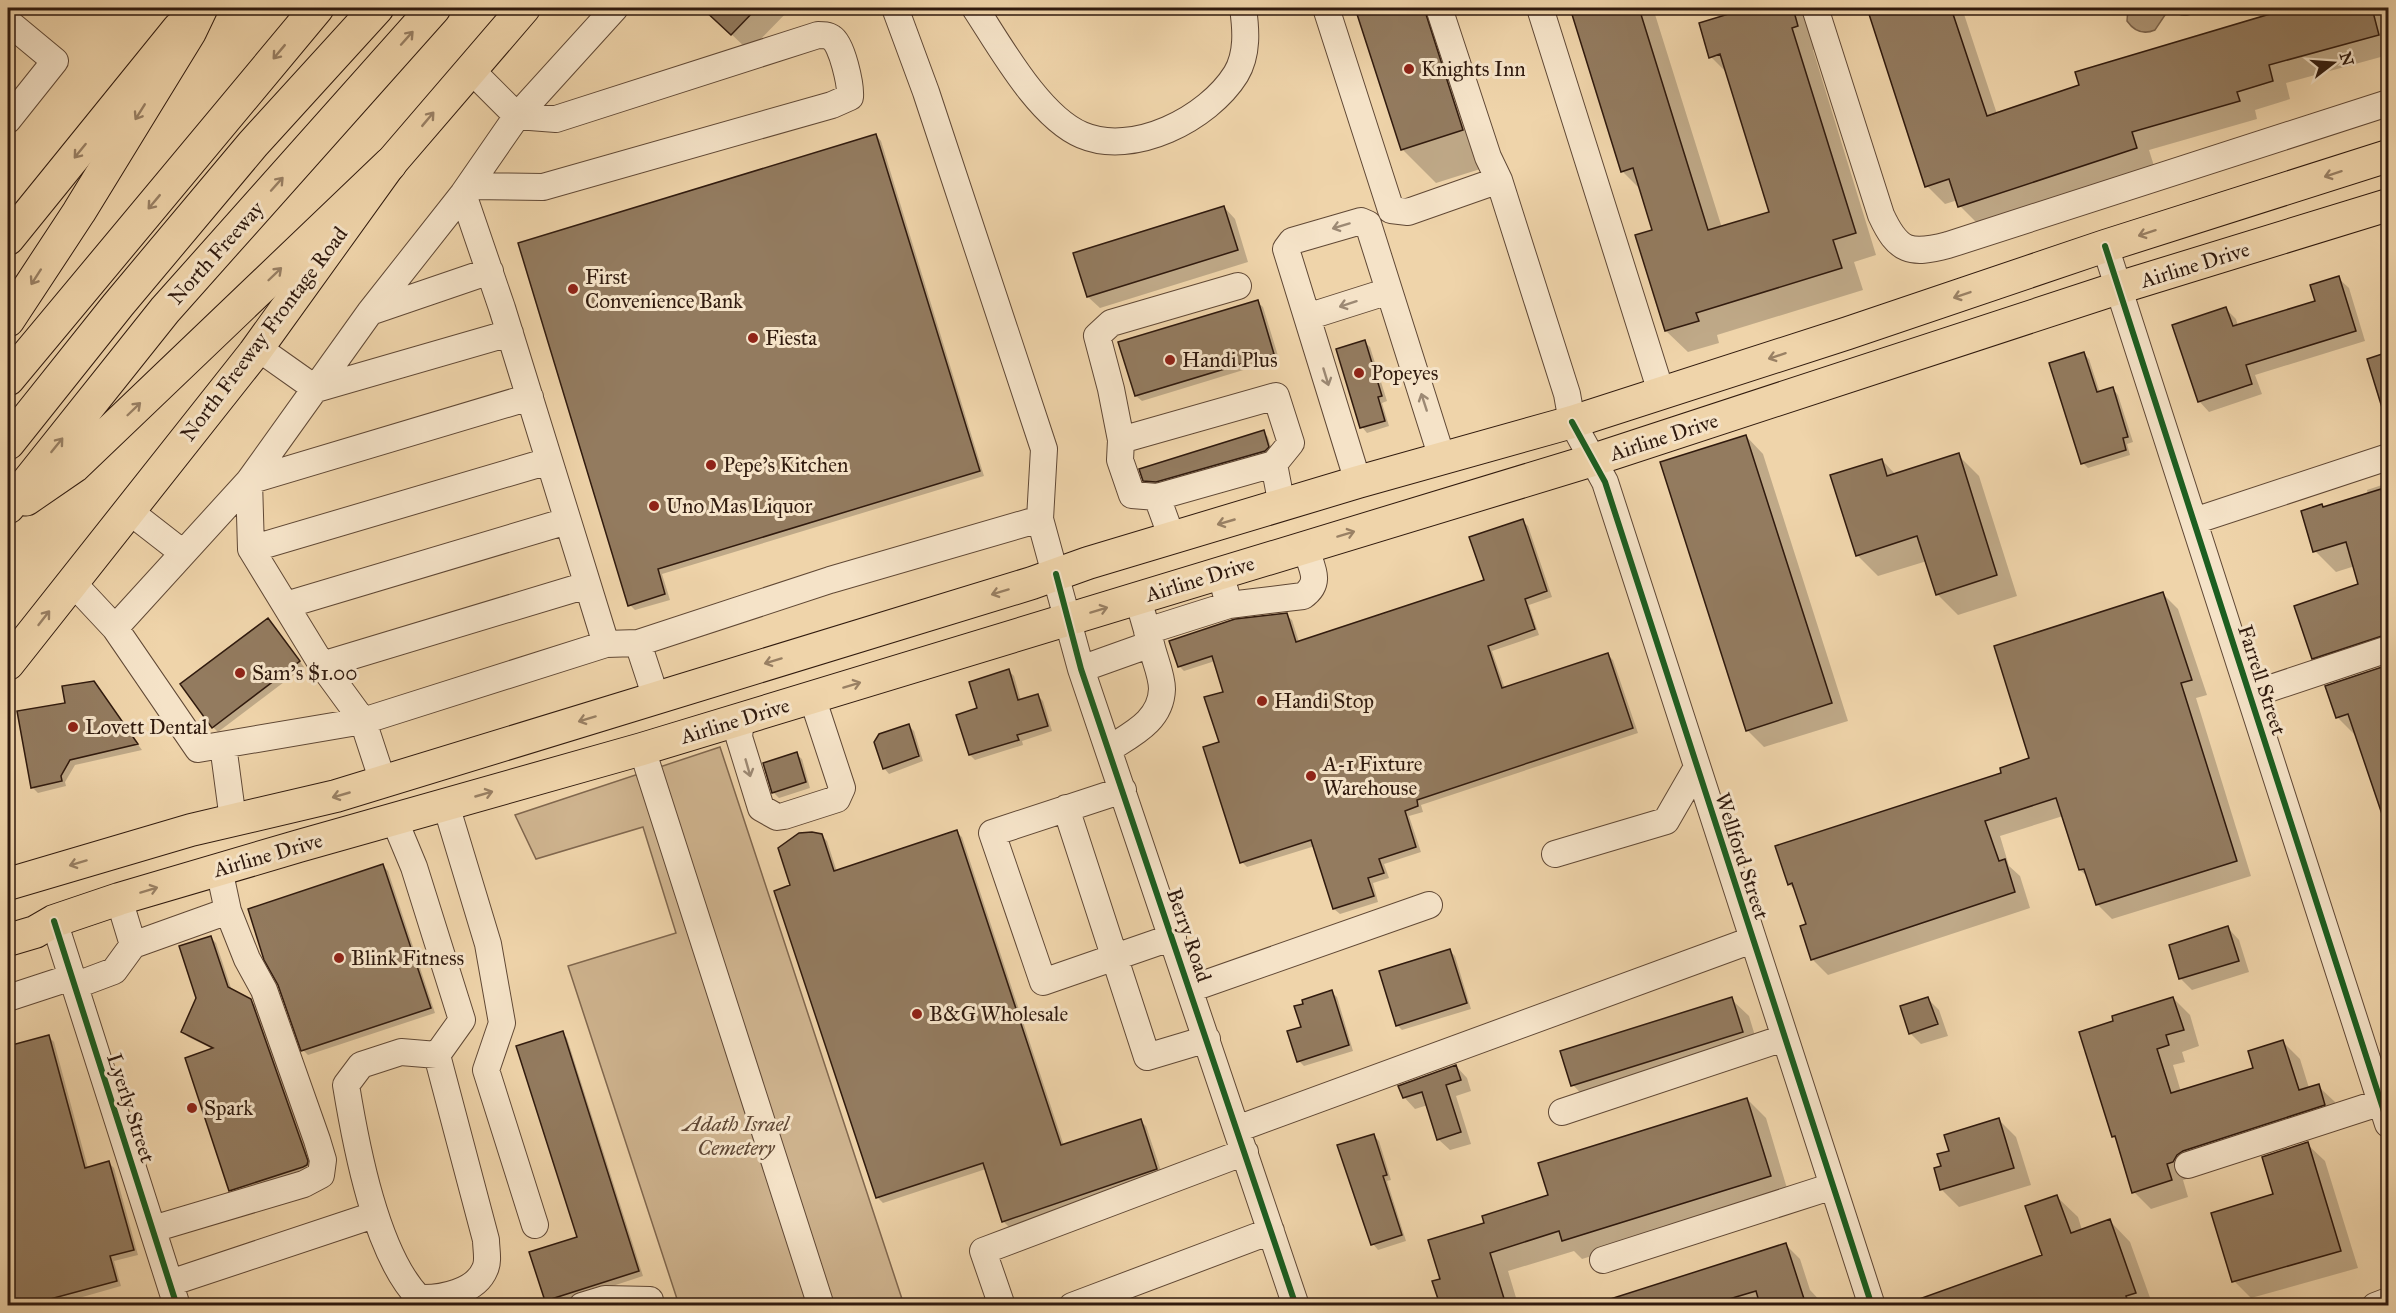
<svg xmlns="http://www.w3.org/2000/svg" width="2396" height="1313" viewBox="0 0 2396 1313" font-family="'IM FELL Great Primer',serif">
<rect width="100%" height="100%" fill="#efd4aa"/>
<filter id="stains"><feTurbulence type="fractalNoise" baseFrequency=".00333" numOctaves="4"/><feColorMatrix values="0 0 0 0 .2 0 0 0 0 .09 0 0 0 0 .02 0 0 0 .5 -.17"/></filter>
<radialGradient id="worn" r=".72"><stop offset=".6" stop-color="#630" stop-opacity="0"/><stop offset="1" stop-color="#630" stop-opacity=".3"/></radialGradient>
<path fill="#cfb48f" stroke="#80674e" stroke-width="1.5" d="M720,747L904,1305H679L568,966L676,933L643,827L536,859L515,815Z"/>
<path fill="#ae9575" stroke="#7c644c" stroke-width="1.5" d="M2128,8H2202C2196,9 2193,14 2188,15C2181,17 2175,11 2167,12L2155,30C2143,35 2134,31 2127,21Z"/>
<path fill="#0003" d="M704,8H791L749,51Z
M1357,8H1444L1496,164L1436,183L1402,149Z
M1571,8H1653L1722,228L1771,213L1728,74L1711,57L1701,24L1753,8H1799L1810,18L1819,48L1813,50L1876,255L1854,262L1863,290L1717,335L1719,343L1688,352L1666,331L1654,231L1642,191L1622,171Z
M1868,8H1962L1997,114L2081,86L2285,11L2284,8H2378L2386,16L2388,23V55L2286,83L2290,99L2255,110L2257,119L2149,150L2154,166L1978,224L1960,206L1958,200L1945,204L1927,186Z
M2083,8H2119L2091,15Z
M876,135L881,141L984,476L662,574L670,600L635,610L630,605Z
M1224,207L1235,219L1248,262L1100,308L1088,297L1075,254Z
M2338,278L2349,288L2365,341L2255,375L2262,394L2209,412L2199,401L2226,309L2236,319L2238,326L2317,302Z
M1257,302L1263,307L1279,359L1142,401L1136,396L1120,343Z
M1364,342L1370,347L1387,401L1382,403L1389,426L1367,433L1362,427Z
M2084,354L2089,359L2100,393L2113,389L2118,395L2133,442L2127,444L2130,455L2088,468L2083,463Z
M2388,354V421L2369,360Z
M1263,432L1268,437L1273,453L1271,456L1150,486L1144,480Z
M1746,436L1763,454L1848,721L1764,747L1747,730Z
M1958,455L1979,476L2017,596L1958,615L1937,594L1927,561L1878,576L1857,555L1882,460L1896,475Z
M2388,483V661L2334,679L2313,658L2360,585L2355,566L2336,572L2315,551L2324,508L2368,495L2367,490Z
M1522,521L1528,526L1552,597L1529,605L1539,635L1492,651L1505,689L1608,655L1613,660L1638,733L1421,805L1423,812L1409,816L1421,852L1384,864L1389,878L1373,883L1378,902L1340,914L1334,909L1315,846L1247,867L1242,862L1221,743L1225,693L1215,661L1184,671L1179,666L1286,615L1292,620L1299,642L1486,581Z
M2163,594L2178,609L2207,695L2196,698L2251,876L2112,919L2097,904L2089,878L2080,870L2063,816L2000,836L2009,866L2020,876L2030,908L1828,975L1812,959L1808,925L1796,891L1789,884L2031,759Z
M273,625L304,667L218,732L213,727Z
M2388,666V828L2358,738L2337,717L2327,687Z
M1009,671L1014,676L1021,701L1038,696L1043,701L1052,731L1022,741L1023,745L975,760L970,755L979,709Z
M94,683L142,750L75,765L65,782L66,786L38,793L32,787L67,705Z
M909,726L914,731L923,761L889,774L884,768Z
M796,754L802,759L810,788L779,798L773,792Z
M956,832L962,837L1064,1146L1140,1121L1146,1126L1162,1174L1009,1227L1004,1222L986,1169L883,1203L877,1197L792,886L821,835L827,841L837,872Z
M383,866L388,871L435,1013L308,1055L303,1050L280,984Z
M2228,928L2239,940L2249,972L2192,990L2180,978Z
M210,937L216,943L232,991L251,1001L256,1006L312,1168L236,1195L231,1190L213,1049L188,1037L183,1031L197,998Z
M1450,951L1455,956L1471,1009L1402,1030L1397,1025Z
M1331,992L1337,997L1353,1051L1304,1066L1299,1061L1303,1028Z
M2173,998L2190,1015L2199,1046L2182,1052L2185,1062L2173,1065L2181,1092L2255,1069L2283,1042L2300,1059L2309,1088L2318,1086L2335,1102L2341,1121L2194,1171L2190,1178L2183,1180L2188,1197L2151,1209L2134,1192L2118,1141L2113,1136L2115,1022Z
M1731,999L1749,1016L1759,1049L1590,1103L1573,1085Z
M1928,999L1939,1010L1948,1036L1921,1044L1910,1033Z
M562,1033L567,1038L643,1276L552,1306L546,1300L579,1238Z
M48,1036L54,1042L88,1168L109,1163L114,1168L138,1255L114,1261L121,1286L51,1306H8V1048Z
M1456,1066L1467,1078L1471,1091L1456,1096L1471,1144L1450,1150L1438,1139L1428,1105L1415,1109L1404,1097Z
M1747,1099L1766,1118L1789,1195L1582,1259L1574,1251L1508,1271L1517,1301L1521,1299L1527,1306H1441L1434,1282L1442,1280L1486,1224L1550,1196Z
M1999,1120L2016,1137L2031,1185L1959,1207L1942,1190L1936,1169L1943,1167L1950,1152Z
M1373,1135L1379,1141L1391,1180L1387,1181L1406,1241L1378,1250L1373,1244Z
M2307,1144L2325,1161L2358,1268L2251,1298L2234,1281Z
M2057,1197L2078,1217L2082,1230L2110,1221L2130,1242L2153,1306H1926L1924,1298L2044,1256Z
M1786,1245L1800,1259L1810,1290L1825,1306H1596Z"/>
<path fill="#937b5f" stroke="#301a0e" stroke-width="1.5" d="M702,8H757L731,35Z
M1355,8H1424L1463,130L1401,150Z
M1570,8H1639L1708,230L1769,212L1720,54L1709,58L1699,23L1748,8H1793L1798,26L1792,28L1856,233L1833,240L1842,268L1696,313L1699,321L1665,331L1635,235L1652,230L1633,168L1621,172Z
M1867,8H1951L1987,116L2079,85L2075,72L2290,8H2372L2379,35L2269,65L2273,81L2237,92L2240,101L2132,132L2137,148L1958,207L1949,179L1925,187Z
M876,134L980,471L658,569L665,594L628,606L518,243Z
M1224,206L1238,250L1087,297L1073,253Z
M2339,276L2356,331L2246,365L2252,384L2198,402L2172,325L2226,307L2233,326L2315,301L2310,285Z
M1258,300L1274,354L1135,396L1118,342Z
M1365,340L1382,396L1378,397L1385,421L1360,428L1336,349Z
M2084,352L2097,392L2113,387L2128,437L2123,438L2126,450L2081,464L2049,363Z
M2388,352V413L2384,414L2367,359Z
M1264,430L1269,447L1265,451L1156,482L1143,481L1139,469Z
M1746,435L1832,703L1746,731L1660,462Z
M1959,453L1997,575L1936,595L1917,536L1856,556L1830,475L1882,459L1887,476Z
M2381,489L2388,513V634L2312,659L2294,606L2358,584L2346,542L2313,552L2301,511L2322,504L2323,507Z
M1523,519L1547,591L1525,599L1535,629L1488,646L1502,688L1608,653L1633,728L1417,800L1418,806L1405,811L1416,847L1379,859L1384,873L1368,878L1374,896L1333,909L1311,840L1240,863L1203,747L1219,742L1204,697L1223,692L1212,656L1178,667L1169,641L1235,619L1287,613L1296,642L1484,580L1469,537Z
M2163,592L2192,680L2181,683L2237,861L2096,905L2084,869L2079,870L2056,798L1985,821L1999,861L2005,859L2015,892L1811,960L1800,926L1806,924L1792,883L1788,885L1775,846L2001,773L2000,768L2029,758L1994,646Z
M268,618L300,661L212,728L180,684Z
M2388,665V822L2385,823L2348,714L2336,718L2325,686Z
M1009,669L1018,700L1038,694L1048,726L1017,735L1019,740L969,755L956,715L977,708L969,682Z
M94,681L138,744L70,760L61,776L62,781L31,788L17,711L65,703L62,686Z
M909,724L919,756L883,769L874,742L879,734Z
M797,752L806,782L772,793L763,763Z
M957,830L1061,1145L1141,1119L1157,1169L1002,1222L983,1163L876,1198L774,891L790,885L778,848L799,833L812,832L822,834L834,871Z
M383,864L431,1008L301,1051L278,985L264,960L248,909Z
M2228,926L2239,961L2179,979L2169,945Z
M211,936L228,987L251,999L308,1161L307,1165L303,1167L229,1191L185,1058L213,1048L181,1032L196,998L179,946Z
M1450,949L1467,1003L1396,1026L1379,971Z
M1332,990L1349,1045L1297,1062L1287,1031L1301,1027L1294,1006L1303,1004L1302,1000Z
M1732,997L1743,1032L1571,1086L1560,1051Z
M1928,997L1938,1024L1909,1034L1900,1006Z
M2173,997L2184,1030L2166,1035L2169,1045L2157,1049L2171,1093L2253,1068L2248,1051L2283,1040L2299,1090L2319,1084L2325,1105L2183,1151L2177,1155L2173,1162L2167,1164L2172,1180L2132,1193L2115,1136L2112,1137L2079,1032L2113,1021L2112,1016Z
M563,1031L639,1271L545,1301L529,1252L577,1237L516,1046Z
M49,1035L85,1168L109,1161L134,1250L110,1256L117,1281L28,1305H8V1046Z
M1456,1065L1461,1080L1446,1085L1461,1132L1437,1140L1422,1092L1403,1098L1398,1086Z
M1747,1098L1771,1176L1562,1241L1559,1231L1490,1253L1506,1305H1440L1432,1281L1440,1279L1428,1240L1484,1223L1482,1216L1548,1195L1538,1163Z
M1999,1118L2014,1168L1940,1190L1934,1168L1941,1166L1937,1154L1949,1151L1944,1135Z
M1374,1134L1387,1175L1383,1176L1402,1235L1371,1245L1337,1145Z
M2308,1142L2341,1251L2232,1282L2211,1213L2273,1194L2262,1157Z
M2057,1195L2071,1233L2110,1219L2136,1293L2126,1296L2129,1305H1908V1303L2042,1255L2025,1206Z
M1786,1243L1806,1305H1760L1756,1291L1709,1305H1605L1604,1301Z"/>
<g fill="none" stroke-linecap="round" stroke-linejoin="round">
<g stroke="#604835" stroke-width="28">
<path id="minor" d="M895,8L926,92L1044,449L1040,519L1081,669L1296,1306
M975,8C1000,46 1039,117 1082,135C1133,157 1208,119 1236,74C1248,54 1246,29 1243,8
M1326,8L1391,210L1408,212L1499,180
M1439,8L1488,157L1499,180L1567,394L1572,422L1605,482L1872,1306
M1540,8L1661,392
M1815,8L1881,215C1898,252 1910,255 1948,245L2388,103
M8,22L55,61L8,120
M469,186L543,187L832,105L850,97C851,85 842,44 832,38C828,35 823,35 818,35L556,119L517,116L470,69
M463,194L502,308L606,644
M2105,246L2388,1124
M370,312L490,271
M1307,317L1389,291
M258,348L316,389L510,333
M1121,440L1276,396L1291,443L1274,464L1282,506
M249,481L251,549L322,665L363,721L383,782
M249,481L530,397
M1358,482L1286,249L1292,241L1361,221L1368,224L1442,458
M1157,497L1132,495L1120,460L1121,440L1111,389L1097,336L1111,323L1238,286
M129,511L183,553
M2194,521L2388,457
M1172,538L1157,497L1274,464
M251,549L549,461
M72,582L115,628L198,749L363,721L606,644L638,643L830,580L1040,519
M286,605L567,521
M1229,605L1303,596C1323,582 1311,567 1305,547
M115,628L249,481L370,312L463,194L517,116L615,8
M1147,631L1229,605L1225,590
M638,643L656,698
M322,665L587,585
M1081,669L1151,644L1138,599
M2250,695L2388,649
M741,719L739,737L761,808L777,817L784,816L837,799L842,788L812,697
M223,745L233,820
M642,749L821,1306
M1109,749C1132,734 1161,721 1162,689C1162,675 1154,658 1151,644
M1123,790L992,833L1043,982L1173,937
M446,805L488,944L502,1023L486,1070L535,1225
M1066,808L1147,1057L1207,1039
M394,819L414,867L462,1020L437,1055L486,1240C486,1249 489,1261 485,1269C476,1292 441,1299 419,1298C376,1254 356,1146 346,1085L361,1065L401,1052L437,1055
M1555,854L1666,821L1696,769
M119,899L133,945
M54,921L177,1306
M74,986L114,971L133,945L228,911L219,869
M1190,989L1429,905
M8,998L72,977
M1562,1112L1784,1038
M1237,1129L1752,940
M2188,1165L2388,1100
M153,1229L304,1184L321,1175L323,1160L317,1140L264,990L247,959L228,911
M1603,1260L1833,1186
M170,1283L374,1215
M582,1306L605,1299L650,1300L651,1306
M1002,1306L983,1251L1245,1152
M1072,1306L1271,1231
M2375,1306L2388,1301"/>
</g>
<g stroke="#301a0e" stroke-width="34">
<path id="major" d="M8,239L178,29
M8,664L254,353L390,164L524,8
M8,884L191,830L336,796L1032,583L1088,563L1358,482L1572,422L1848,333L2105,246L2388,156
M8,940L35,932L54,921L119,899L299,846L642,749L1593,460L2118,288L2388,205"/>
</g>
<g stroke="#301a0e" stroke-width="35">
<path id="highway" d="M8,320L79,212L190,31L201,8
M8,379L317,8
M8,443L118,305L253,144L377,8
M26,499L74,466L390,164
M8,507L165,310L434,8"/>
</g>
<use href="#minor" stroke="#f5e3c8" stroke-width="26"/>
<use href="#major" stroke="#efd4aa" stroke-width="32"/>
<use href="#highway" stroke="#efd4aa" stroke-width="33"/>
<g stroke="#f5e3c8" stroke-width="10">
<path id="cycleway" d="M2105,246L2388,1124
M1572,422L1605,482L1872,1306
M1056,574L1081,669L1296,1306
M54,921L177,1306"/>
</g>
<use href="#cycleway" stroke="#1b5e20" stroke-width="6"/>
</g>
<defs><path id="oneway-shaft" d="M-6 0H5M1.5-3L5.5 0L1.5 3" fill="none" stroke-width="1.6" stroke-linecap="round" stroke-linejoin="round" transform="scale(1.5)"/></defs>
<g stroke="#998064">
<use href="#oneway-shaft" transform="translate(407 38) rotate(-48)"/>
<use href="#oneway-shaft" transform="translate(279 52) rotate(130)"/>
<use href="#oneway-shaft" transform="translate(140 112) rotate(122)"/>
<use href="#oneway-shaft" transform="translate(428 119) rotate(-50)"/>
<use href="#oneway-shaft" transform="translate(80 151) rotate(129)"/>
<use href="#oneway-shaft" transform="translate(2333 174) rotate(162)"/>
<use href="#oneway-shaft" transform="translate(277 184) rotate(-48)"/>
<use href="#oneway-shaft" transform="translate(154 202) rotate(130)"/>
<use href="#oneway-shaft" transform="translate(2147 233) rotate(162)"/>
<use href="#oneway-shaft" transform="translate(275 274) rotate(-44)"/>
<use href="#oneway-shaft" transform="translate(36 277) rotate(123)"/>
<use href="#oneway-shaft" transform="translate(1962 295) rotate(161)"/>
<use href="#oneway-shaft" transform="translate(1777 356) rotate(162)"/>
<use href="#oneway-shaft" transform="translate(134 409) rotate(-44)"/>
<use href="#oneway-shaft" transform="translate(57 445) rotate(-51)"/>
<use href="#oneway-shaft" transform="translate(1226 522) rotate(164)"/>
<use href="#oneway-shaft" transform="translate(1346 534) rotate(-17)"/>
<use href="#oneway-shaft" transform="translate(1000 592) rotate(163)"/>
<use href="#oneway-shaft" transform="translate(1099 610) rotate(-17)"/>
<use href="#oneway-shaft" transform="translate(44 618) rotate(-52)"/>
<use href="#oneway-shaft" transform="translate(773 661) rotate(163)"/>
<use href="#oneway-shaft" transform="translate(852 685) rotate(-17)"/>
<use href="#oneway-shaft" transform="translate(587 719) rotate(163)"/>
<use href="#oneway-shaft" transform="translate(484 794) rotate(-16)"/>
<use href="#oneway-shaft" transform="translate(341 795) rotate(164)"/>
<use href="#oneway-shaft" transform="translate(78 863) rotate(163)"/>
<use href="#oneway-shaft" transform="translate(149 890) rotate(-17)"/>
</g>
<g stroke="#9c8974">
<use href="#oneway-shaft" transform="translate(1341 226) rotate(163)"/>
<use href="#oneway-shaft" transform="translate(1348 304) rotate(162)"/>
<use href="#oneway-shaft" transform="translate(1326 377) rotate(73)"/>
<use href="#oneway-shaft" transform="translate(1424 402) rotate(-108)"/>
<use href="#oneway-shaft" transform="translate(748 768) rotate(74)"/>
</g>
<g fill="#8f2418" stroke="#f5e3c8" stroke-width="2">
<circle cx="1409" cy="69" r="6"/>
<circle cx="573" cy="289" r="6"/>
<circle cx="753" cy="338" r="6"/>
<circle cx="1170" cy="360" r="6"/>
<circle cx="1359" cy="373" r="6"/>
<circle cx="711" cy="465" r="6"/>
<circle cx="654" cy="506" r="6"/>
<circle cx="240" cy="673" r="6"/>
<circle cx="1262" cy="701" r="6"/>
<circle cx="73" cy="727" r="6"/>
<circle cx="1311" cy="776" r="6"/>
<circle cx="339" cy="958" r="6"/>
<circle cx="917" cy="1014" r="6"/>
<circle cx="192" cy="1108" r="6"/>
</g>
<g text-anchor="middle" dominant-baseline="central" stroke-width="6" stroke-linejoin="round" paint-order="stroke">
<g font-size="21" fill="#301a0e" stroke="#f5e3c8" text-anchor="start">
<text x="1421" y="69">Knights Inn</text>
<text x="585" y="277">First<tspan x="585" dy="24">Convenience Bank</tspan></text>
<text x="765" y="338">Fiesta</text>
<text x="1182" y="360">Handi Plus</text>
<text x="1371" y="373">Popeyes</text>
<text x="723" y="465">Pepe's Kitchen</text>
<text x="666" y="506">Uno Mas Liquor</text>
<text x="252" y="673">Sam's $1.00</text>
<text x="1274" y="701">Handi Stop</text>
<text x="85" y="727">Lovett Dental</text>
<text x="1323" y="764">A-1 Fixture<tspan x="1323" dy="24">Warehouse</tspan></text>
<text x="351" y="958">Blink Fitness</text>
<text x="929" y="1014">B&amp;G Wholesale</text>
<text x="204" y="1108">Spark</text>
</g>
<g font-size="21" fill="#301a0e" stroke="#f5e3c8">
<text transform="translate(216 253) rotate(-48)">North Freeway</text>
<text transform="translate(2195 265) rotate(-17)">Airline Drive</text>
<text transform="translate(264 334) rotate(-53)">North Freeway Frontage Road</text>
<text transform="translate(1664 437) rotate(-18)">Airline Drive</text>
<text transform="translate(1200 579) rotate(-17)">Airline Drive</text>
<text transform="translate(2262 680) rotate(72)">Farrell Street</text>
<text transform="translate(735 721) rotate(-17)">Airline Drive</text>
<text transform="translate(268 855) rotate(-16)">Airline Drive</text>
<text transform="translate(1742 856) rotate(72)">Wellford Street</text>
<text transform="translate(1189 935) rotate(71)">Berry Road</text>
<text transform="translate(131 1108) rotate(72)">Lyerly Street</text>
</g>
<g font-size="21" font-style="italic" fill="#604835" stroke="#f5e3c8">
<text x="736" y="1124">Adath Israel<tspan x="736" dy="24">Cemetery</tspan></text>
</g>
</g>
<rect width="2396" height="1313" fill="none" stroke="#efd4aa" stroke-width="30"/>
<rect x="9" y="9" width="2378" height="1295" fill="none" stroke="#301a0e" stroke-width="3"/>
<rect x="15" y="15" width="2366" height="1283" fill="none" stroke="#301a0e" stroke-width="1.5"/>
<g transform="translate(2333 63) rotate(73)" stroke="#f5e3c8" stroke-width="4.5" paint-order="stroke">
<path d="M0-4.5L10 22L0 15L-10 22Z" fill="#301a0e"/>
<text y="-9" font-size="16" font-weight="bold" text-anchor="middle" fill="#301a0e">N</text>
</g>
<rect width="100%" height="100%" filter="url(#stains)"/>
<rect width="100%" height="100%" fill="url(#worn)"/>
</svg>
